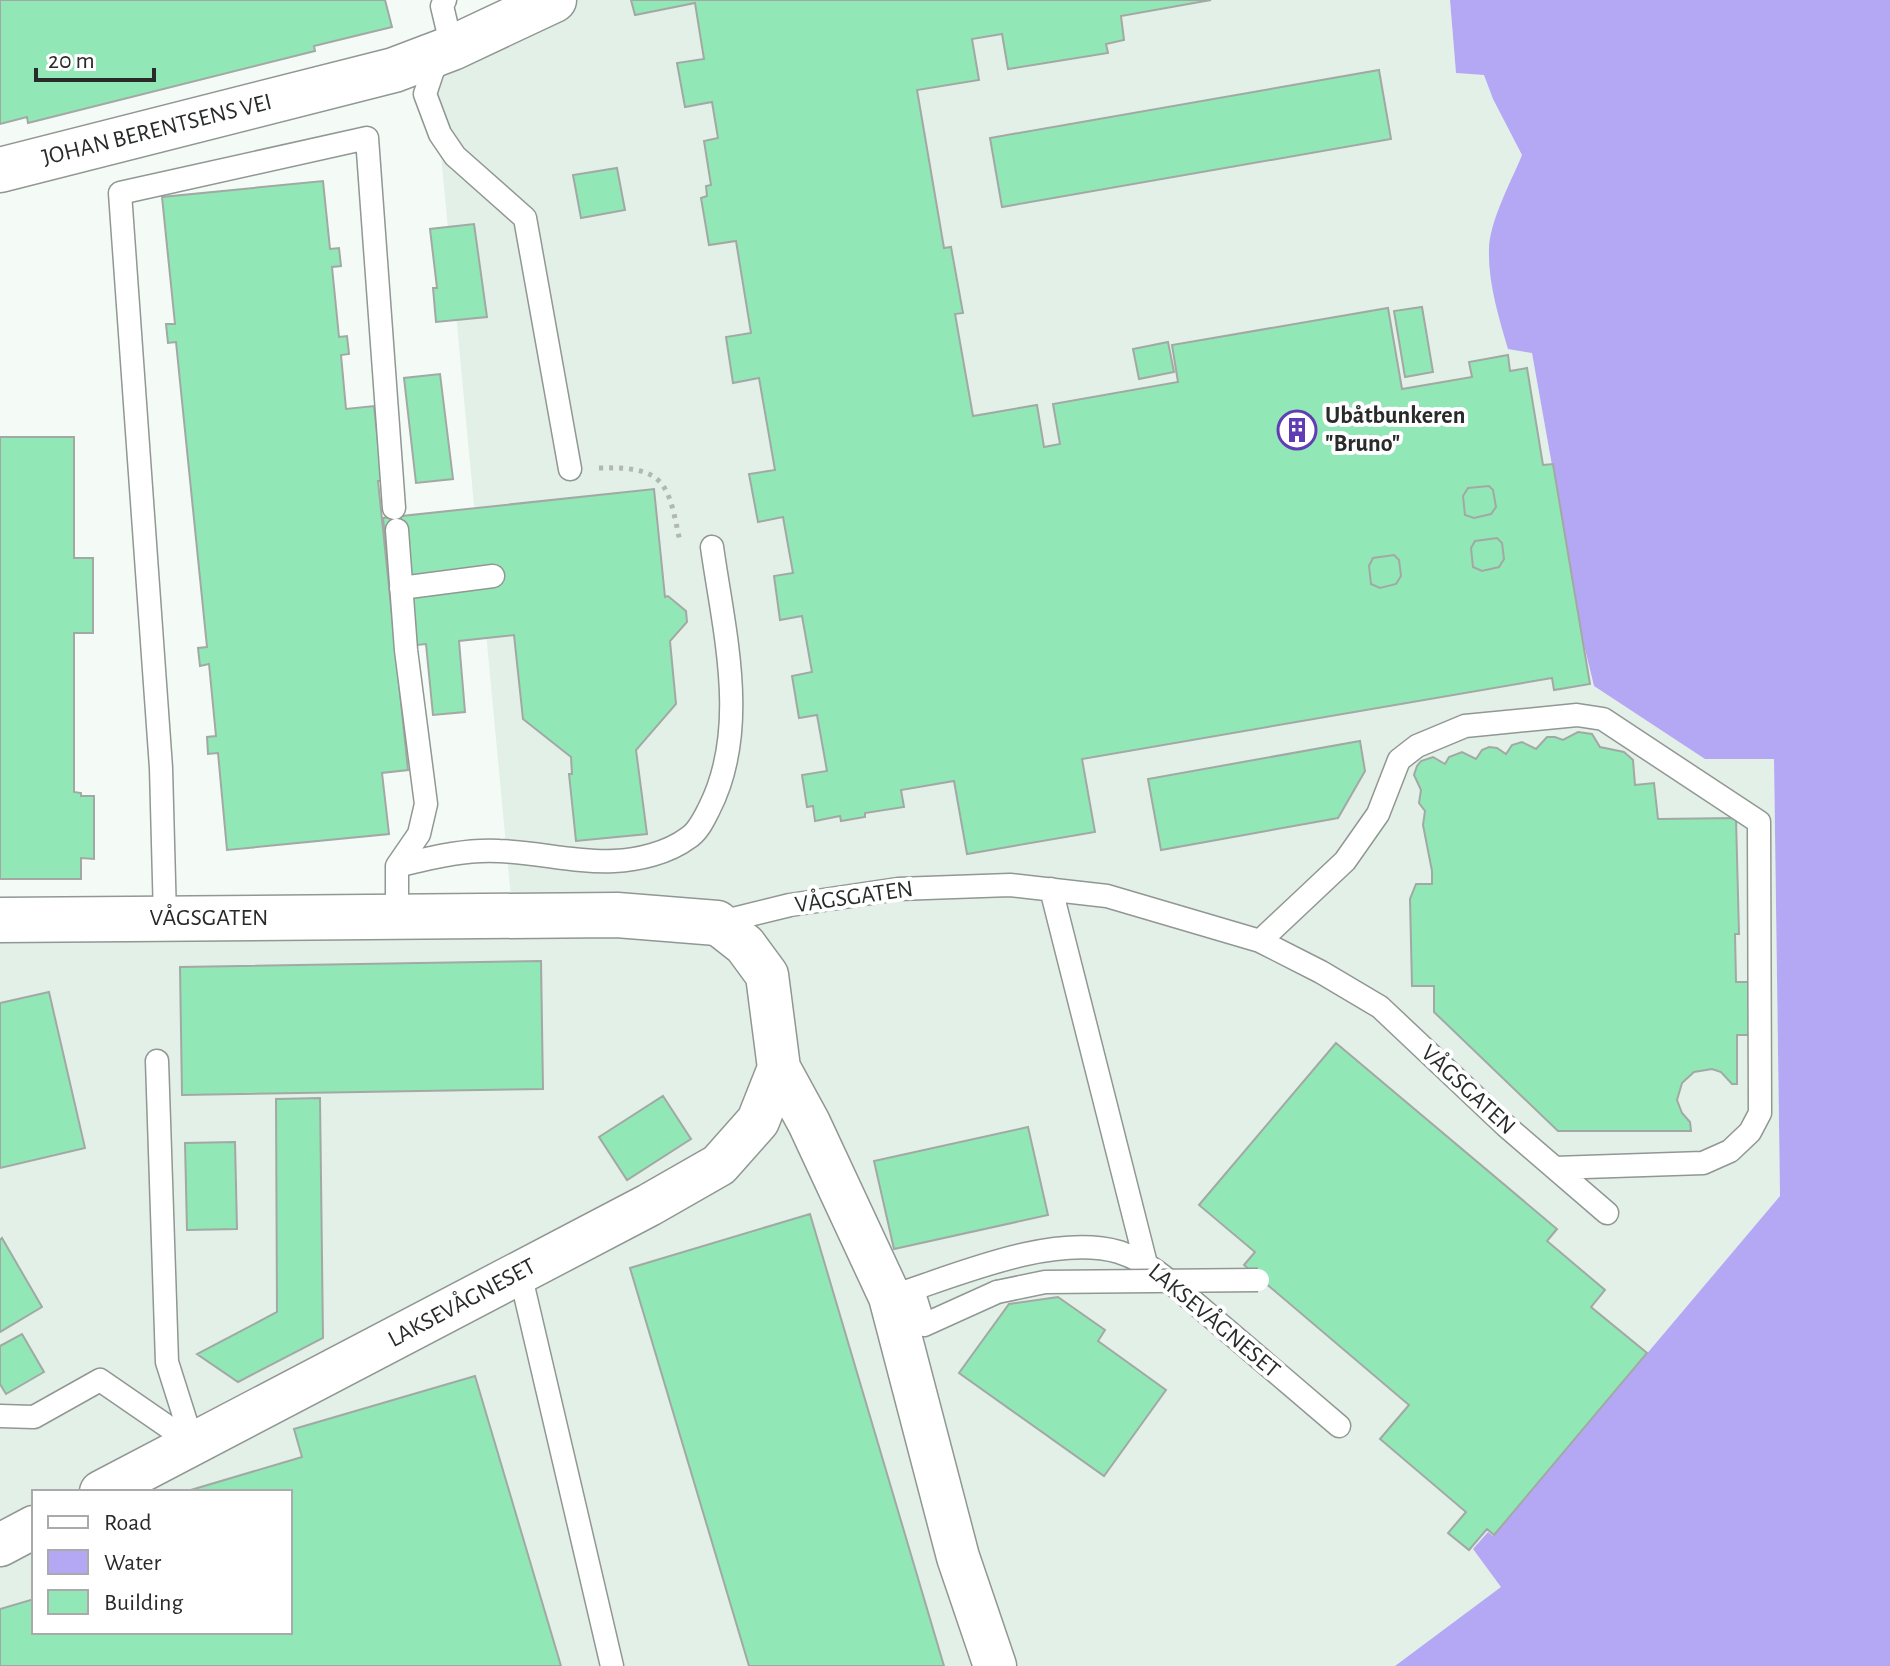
<svg xmlns="http://www.w3.org/2000/svg" width="1890" height="1666" viewBox="0 0 1890 1666" font-family="'Alegreya Sans',sans-serif">
<rect width="100%" height="100%" fill="#f4fbf6"/>
<path fill="#e2f0e7" fill-rule="evenodd" d="M550,0H1450L1456,73L1484,75L1493,99L1522,155L1498,212L1532,352L1584,645L1594,686L1705,759L1774,758L1780,1196L1493,1536L1473,1549L1502,1587L1395,1666H0V915L512,909L432,59ZM34,1492H290V1632H34Z"/>
<path fill="#b4a7f3" d="M1450,0H1890V1666H1395L1501,1587L1473,1549L1488,1532L1493,1536L1780,1196L1774,759H1705L1594,686L1584,645L1532,353L1508,349C1499,318 1488,283 1489,250C1489,222 1511,182 1522,155L1493,99L1484,75L1456,73Z"/>
<path fill="#92e7b7" stroke="#a2a9a4" stroke-width="2" d="M0,0H385L392,27L314,46L315,51L28,123L27,117L0,124Z
M631,0H1211L1121,16L1124,40L1106,44L1108,53L1008,69L1002,34L972,39L979,80L917,90L944,248L951,247L963,313L955,314L973,416L1037,405L1044,447L1060,444L1053,404L1178,382L1172,345L1388,308L1402,389L1472,377L1469,362L1508,355L1510,371L1527,368L1543,465L1553,464L1590,684L1554,690L1552,678L1082,759L1095,832L967,854L954,781L901,790L904,807L865,813V817L841,821L840,816L815,821L813,806L807,807L802,775L827,771L817,715L799,718L792,676L812,672L802,616L780,620L774,576L793,573L783,517L758,522L749,474L775,470L759,378L733,383L726,337L751,333L736,241L709,245L701,198L707,196L706,186L711,185L704,141L718,138L712,102L685,107L677,63L704,59L695,3L635,15Z
M1379,70L1391,139L1002,207L990,138Z
M617,168L625,210L581,218L573,175Z
M323,181L330,249L339,248L341,266L332,267L339,337L347,336L349,354L341,355L346,409L374,406L382,481H378L408,770L382,773L389,834L227,850L218,753L208,754L207,737L216,736L209,664L200,666L198,648L207,647L176,342L168,343L166,324H175L162,197Z
M474,224L487,317L436,322L433,288H437L430,229Z
M1422,307L1433,372L1405,377L1394,311Z
M1168,342L1174,372L1139,379L1133,349Z
M440,374L453,479L416,483L404,378Z
M0,437H74V558H93V633H74V792L81,793V796H94V859L81,858V879H0Z
M1489,486L1493,490L1496,507L1491,514L1474,518L1465,515L1463,496L1468,488Z
M654,489L665,597L668,596L686,611L687,622L670,641L676,704L636,750L647,834L576,841L569,774H572L571,757L523,719L514,635L459,641L465,712L433,715L426,644L396,647L383,518Z
M1497,538L1502,543L1504,559L1499,567L1482,571L1473,567L1471,548L1475,541Z
M1394,555L1399,560L1401,576L1396,584L1380,588L1371,584L1369,566L1373,558Z
M1578,732L1592,734L1600,747L1624,752L1633,760L1635,785L1654,783L1658,819L1736,818L1739,934H1735L1736,982H1748L1749,1035H1737V1084H1732L1721,1072L1712,1069L1694,1072L1682,1083L1677,1100L1682,1113L1690,1122L1691,1131H1558L1434,1012V986H1412L1410,899L1416,884H1432V871L1423,825L1425,811L1419,803L1421,790L1414,775L1417,766L1421,761L1433,757L1445,764L1449,757L1462,752L1476,759L1482,750L1489,747L1497,748L1506,754L1512,745L1522,742L1536,749L1547,737H1555L1563,740Z
M1360,741L1365,771L1338,818L1161,850L1148,779Z
M541,961L543,1089L182,1095L180,967Z
M49,992L85,1148L0,1168V1003Z
M1336,1043L1557,1229L1547,1241L1605,1290L1591,1307L1647,1353L1494,1535L1487,1529L1469,1550L1448,1533L1466,1512L1380,1439L1409,1405L1244,1265L1255,1252L1199,1205Z
M663,1096L691,1139L627,1180L599,1137Z
M320,1098L323,1338L238,1382L197,1354L277,1312L276,1099Z
M1028,1127L1048,1215L894,1249L874,1161Z
M235,1142L237,1229L187,1230L185,1143Z
M810,1214L944,1666H749L630,1268Z
M2,1238L42,1307L0,1332V1240Z
M1058,1297L1105,1330L1098,1341L1166,1390L1104,1476L959,1373L1009,1304Z
M22,1334L44,1372L6,1394L0,1384V1346Z
M475,1376L561,1666H0V1609L34,1599V1632H290V1492H184L302,1457L294,1429Z"/>
<g fill="none" stroke-linecap="round" stroke-linejoin="round">
<g stroke="#919793" stroke-width="25">
<path id="service" d="M445,0L442,6L452,48L433,70L425,94L440,134L455,156L525,218L570,469
M401,588L493,576
M397,866C431,858 464,849 499,851C537,852 576,863 614,861C638,860 668,853 688,838C698,832 704,819 709,809C750,729 724,632 712,547
M1051,889L1146,1264
M397,917V866L419,834L426,804L406,650L397,530
M165,918L161,768L120,193L367,138L394,508
M717,923L790,905L898,889L1010,885L1107,896L1260,941L1321,972L1380,1007L1506,1126L1607,1213
M1260,941L1345,861L1378,814L1399,760L1417,746L1465,726L1577,715L1603,719L1759,822L1760,1113L1750,1132L1730,1151L1703,1163L1555,1168
M157,1061L167,1362L193,1444
M520,1273L612,1666
M913,1290L924,1325L997,1292
M890,1297C955,1276 1052,1233 1119,1252C1138,1258 1153,1268 1168,1280L1339,1426
M0,1416L34,1417L100,1380L193,1444"/>
</g>
<g stroke="#919793" stroke-width="45">
<path id="minor" d="M717,923L745,945L767,975L779,1068L809,1123L890,1297L958,1557L995,1666
M101,1492L649,1205L719,1165L758,1121L779,1068
M0,1545L34,1527"/>
</g>
<g stroke="#919793" stroke-width="47">
<path id="tertiary" d="M0,170L394,70L452,48L554,0
M0,920L617,915L717,923"/>
</g>
<path stroke="#b1b7b3" stroke-width="5" stroke-dasharray="4 6" stroke-linecap="butt" d="M599,468C666,466 668,483 680,542"/>
<use href="#service" stroke="#fff" stroke-width="22"/>
<use href="#minor" stroke="#fff" stroke-width="42"/>
<use href="#tertiary" stroke="#fff" stroke-width="44"/>
<g stroke="#919793" stroke-width="25" stroke-linecap="butt">
<path id="service-bridge" d="M997,1292L1045,1282L1258,1280"/>
</g>
<use href="#service-bridge" stroke="#fff" stroke-width="22"/>
</g>
<defs>
<g id="building-ring" transform="scale(2)"><circle r="9.5" fill="#fff" stroke="#613db5" stroke-width="1.5"/><path d="M-4-6H4V6H1V3H-1V6H-4ZM-2.5-4.3h1.7v1.8h-1.7ZM.8-4.3h1.7v1.8H.8ZM-2.5-1h1.7V.8h-1.7ZM.8-1h1.7V.8H.8Z" fill="#613db5"/></g>
</defs>
<g fill-rule="evenodd">
<use href="#building-ring" x="1297" y="430"/>
</g>
<g text-anchor="middle" dominant-baseline="central" stroke-width="8" stroke-linejoin="round" paint-order="stroke">
<g font-size="24" fill="#282b29" stroke="#fff">
<text transform="translate(157 130) rotate(-14)">JOHAN BERENTSENS VEI</text>
<text transform="translate(854 897) rotate(-8)">VÅGSGATEN</text>
<text x="209" y="918">VÅGSGATEN</text>
<text transform="translate(1468 1090) rotate(43)">VÅGSGATEN</text>
<text transform="translate(462 1303) rotate(-28)">LAKSEVÅGNESET</text>
<text transform="translate(1214 1321) rotate(40)">LAKSEVÅGNESET</text>
</g>
<g font-size="24" font-weight="bold" fill="#282b29" stroke="#fff" text-anchor="start">
<text x="1325" y="416">Ubåtbunkeren<tspan x="1325" dy="28">"Bruno"</tspan></text>
</g>
</g>
<rect x="32" y="1490" width="260" height="144" fill="#ffffff" stroke="#a9aaa9" stroke-width="2"/>
<rect x="48" y="1516" width="40" height="12" fill="#ffffff" stroke="#a9aaa9" stroke-width="2"/>
<text x="104" y="1530" font-size="24" fill="#282b29">Road</text>
<rect x="48" y="1550" width="40" height="24" fill="#b4a7f3" stroke="#a9aaa9" stroke-width="2"/>
<text x="104" y="1570" font-size="24" fill="#282b29">Water</text>
<rect x="48" y="1590" width="40" height="24" fill="#92e7b7" stroke="#a9aaa9" stroke-width="2"/>
<text x="104" y="1610" font-size="24" fill="#282b29">Building</text>
<path d="M36 68v12h118v-12" fill="none" stroke="#282b29" stroke-width="4"/>
<text x="48" y="68" font-size="24" fill="#282b29" stroke="#ffffff" stroke-width="6" paint-order="stroke">20 m</text>
</svg>
